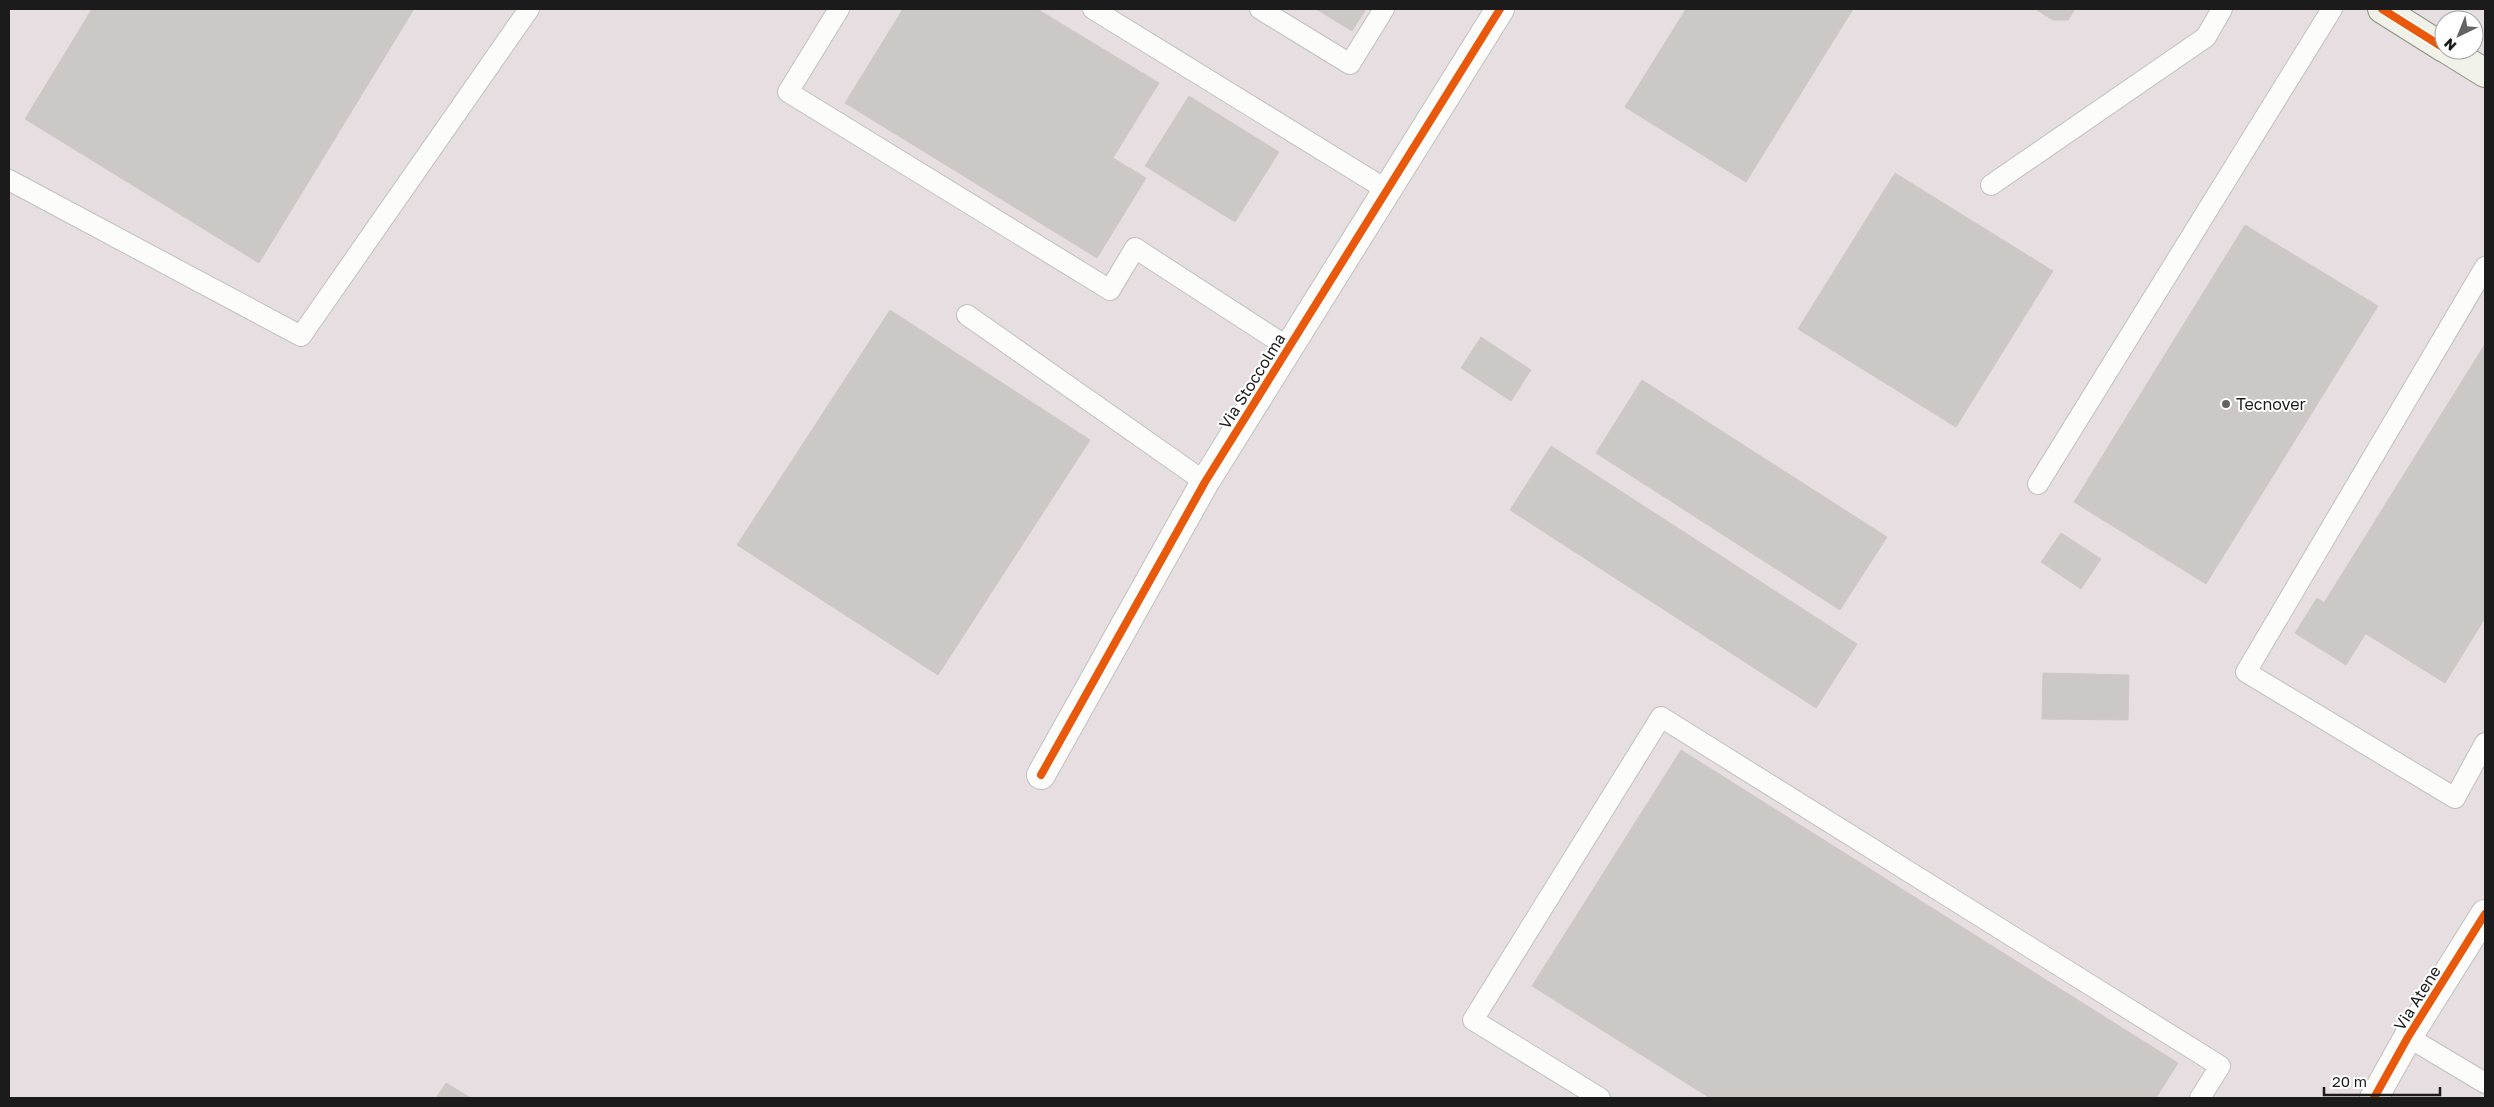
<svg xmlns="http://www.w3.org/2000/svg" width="2494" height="1107" viewBox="0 0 2494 1107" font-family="'Golos Text',sans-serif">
<rect width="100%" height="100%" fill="#eae8e4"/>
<path fill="#e7dee2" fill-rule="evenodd" d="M9,9H2485V1098H9ZM2444,20H2474V50H2444Z"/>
<path fill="#cbc8c5" stroke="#cdcac6" d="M92,9H414L259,263L25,119Z
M903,9H1037L1159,83L1113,158L1146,178L1097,258L845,103Z
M1316,9H1366L1352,31Z
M1686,9H1853L1746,182L1625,107Z
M2035,9H2075L2068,20H2053Z
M1189,96L1279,152L1235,222L1145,166Z
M1895,173L2053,271L1956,427L1798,329Z
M2245,225L2378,306L2206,584L2074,502Z
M890,310L1090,440L938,675L737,545Z
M1481,337L1531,370L1511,401L1461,368Z
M2485,344V618L2445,683L2363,632L2365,628L2324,603Z
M1642,380L1887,537L1840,610L1596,453Z
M1551,446L1857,644L1816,708L1510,510Z
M2061,533L2101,559L2081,589L2041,562Z
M2317,598L2365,628L2363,632L2366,633L2346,665L2295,633Z
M2043,673L2129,675L2128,720L2042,719Z
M1681,750L2178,1063L2156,1098H1710L1532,986Z
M446,1083L471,1098H436Z"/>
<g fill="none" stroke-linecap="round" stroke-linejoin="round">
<g stroke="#c1c0be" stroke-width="22">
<path id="lane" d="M839,9L788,92L1110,290L1135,248L1289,348
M1093,9L1387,190
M1260,9L1350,64L1384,9
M9,180L301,336L529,9
M1991,185L2206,37L2222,9
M2485,267L2246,672L2455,798L2485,743
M967,315L1205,482
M2038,484L2332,9
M2408,1037L2485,1083
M1600,1098L1473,1020L1661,717L2220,1066L2200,1098"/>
</g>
<g stroke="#c1c0be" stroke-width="30">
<path id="street" d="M1041,775L1205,482L1500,9
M2374,1098L2408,1037L2485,914"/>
</g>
<g stroke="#8f917f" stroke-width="30">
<path id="secondary" d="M2382,9L2444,48
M2448,50L2485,73"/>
</g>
<use href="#lane" stroke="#fcfcfb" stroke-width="20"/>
<use href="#street" stroke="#fcfcfb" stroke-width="28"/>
<use href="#secondary" stroke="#f0f1e9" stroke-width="28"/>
<g stroke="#fff" stroke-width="11">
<path id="cycleway" d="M2382,9L2444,48
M1041,775L1205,482L1500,9
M2374,1098L2408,1037L2485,914"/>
</g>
<use href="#cycleway" stroke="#e8590c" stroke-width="8"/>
</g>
<circle fill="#636361" stroke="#fff" stroke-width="2" cx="2226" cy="404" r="5"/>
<g text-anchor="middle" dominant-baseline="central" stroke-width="4" stroke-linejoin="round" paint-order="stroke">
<g font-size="16" fill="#1b1b1b" stroke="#fff">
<text transform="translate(1252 381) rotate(-58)">Via Stoccolma</text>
<text transform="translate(2417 998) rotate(-58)">Via Atene</text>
</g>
<g font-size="16" fill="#1b1b1b" stroke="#fff" text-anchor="start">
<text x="2236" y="404">Tecnover</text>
</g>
</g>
<rect width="2494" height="1107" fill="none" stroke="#1b1b1b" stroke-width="20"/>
<g transform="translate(2459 35) rotate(223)"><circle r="24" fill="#ffffff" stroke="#a4a4a4"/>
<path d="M0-4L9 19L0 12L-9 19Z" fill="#636361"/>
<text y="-8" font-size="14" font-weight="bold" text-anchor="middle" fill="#1b1b1b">N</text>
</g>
<path d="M2324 1087v8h116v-8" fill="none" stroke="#1b1b1b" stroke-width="2.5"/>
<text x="2332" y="1087" font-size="15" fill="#1b1b1b" stroke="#ffffff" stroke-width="4" paint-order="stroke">20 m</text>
</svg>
